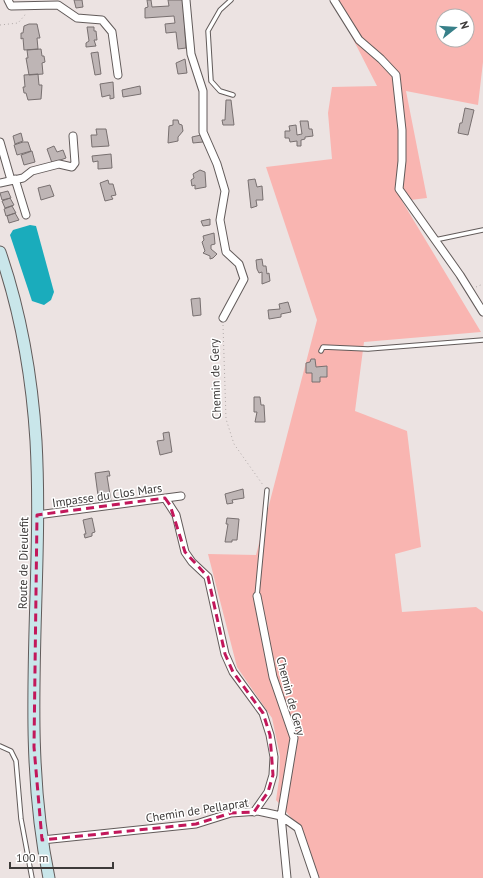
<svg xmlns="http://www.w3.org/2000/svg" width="483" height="878" viewBox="0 0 483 878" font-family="'PT Sans',sans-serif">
<rect width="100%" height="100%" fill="#ece3e2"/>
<path fill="#f9b5b1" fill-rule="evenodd" d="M333,0H483V62L478,105L406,91L427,198L402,201L481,332L364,342L355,411L407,431L421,547L395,554L402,612L476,607L483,612V878H318L299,827L276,800L279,780L280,756L272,718L237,667L208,554L256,555L317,320L266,167L332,159L328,113L332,87L377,86ZM443,16H467V40H443Z"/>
<path fill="#1aacbc" d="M30,225L36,226L54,292L51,300L44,305L32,301L10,235L13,230Z"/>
<path fill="#beb5b5" stroke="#787070" d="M74,0H82L83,7L76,8Z
M147,0H151L152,7L169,6L168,0H183L186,48L178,49L176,32L166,33L165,24L175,23L174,16L145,18V8L148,7Z
M29,24H37L40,38H37L38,49L24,50L23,38L21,39V33H23L24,26Z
M87,27H94V31H96L97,40H94L96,46L86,47V43L89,41Z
M41,49L42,56H44L45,62L42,63L43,74L29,75L26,58H28L27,50Z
M98,52L101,74L95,75L91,53Z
M185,59L187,73L178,74L176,63Z
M38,74L39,85H42L41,99L28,100L26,93H24L23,87H25L24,75Z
M113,82L114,98L110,99V95L102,97L100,84Z
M140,86L141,94L123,97L122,90Z
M226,100H231L234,125H223L222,120H225Z
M465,108L474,110L468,135L458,133L460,123H462Z
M173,120H178L179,124L182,125L183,131L178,137V141L168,143L169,126L173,125Z
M300,121H308L309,129H312L313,136L305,137V139L301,140V146H297V141L290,142L289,138H285V131H290L289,126L296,125L297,135L302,134Z
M96,129H106L109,146L92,147L91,135H97Z
M21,133L23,141L15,144L13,136Z
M201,135L203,142L193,143L192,137Z
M23,142H28L31,151L17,155L14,145Z
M54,146L57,152L63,150L66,158L52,163L47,149Z
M32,151L35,162L24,165L21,155Z
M111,154L112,168L98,169V161L93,162L92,156Z
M200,170L205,172L206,187L195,189V185L192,186L191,180L194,178L193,174Z
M255,179L257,187L262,186L263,200H256L257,206L251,208L248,180Z
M108,180L109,184H113L116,195L111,196L113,199L105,201L100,183Z
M50,185L54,196L41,200L38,188Z
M8,191L11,198L2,200L0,193Z
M10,198L14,205L5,208L2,201Z
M12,206L16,213L6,216L4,209Z
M15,213L19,220L9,223L7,216Z
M210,219V225L203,226L201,221Z
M214,233L215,244L211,245V249L217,254L213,258L210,259V256L203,253L205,251L202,242L204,240L203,236Z
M262,259L263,266H266L267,274L269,273L270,281L262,284V272L259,273L257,269L256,260Z
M200,298L201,315L193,316L191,299Z
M288,302L291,312L281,314V317L269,319L268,310L280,309L279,304Z
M311,359H315L316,367L327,366V377H320V382H312V373H306V363L310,362Z
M254,397H260L261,405H264L265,422H255L257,412H254Z
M169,432L172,452L160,455L157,441L164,440L163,433Z
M109,471L110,476H107L111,501L99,503L95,473Z
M243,489L244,498L232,500L233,503L227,504L225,494Z
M92,518L95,532L92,533V536L85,538L84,534H86L83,520Z
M227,518L239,519L237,540H232V542H225L228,524H226Z"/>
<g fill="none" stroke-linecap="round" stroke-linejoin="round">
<g stroke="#625b5a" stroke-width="5.5">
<path id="service" d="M231,0L220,10L208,31L211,81L220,91L233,95
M435,240L483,230
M321,351L323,347L368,349L483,340
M257,596L267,490
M0,746L11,751L16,761L21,819L32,878"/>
</g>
<g stroke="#625b5a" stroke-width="9">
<path id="minor" d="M8,0L11,6L58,5L77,18L102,20L112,32L118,75
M186,0L191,54L203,91V132L217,164L225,191L220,220L226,252L239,264L244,279L223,318
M334,0L359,40L381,59L396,75L402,130V161L399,189L460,275L483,312
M0,142L11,180
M15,179L26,215
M0,183L23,178L32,171L59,164L72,167L75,163L73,136
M165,498L176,515L185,552L192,562L208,577L225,654L233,672L263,713L270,735L274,757L273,775L268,792L254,812
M37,515L181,496
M257,596L273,677L294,738L281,816L287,878
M42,840L196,824L231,813L258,811L281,816L298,828L315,878"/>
</g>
<g stroke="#625b5a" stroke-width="13">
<path id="secondary" d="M0,252C21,313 32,377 36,441C44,587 19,734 49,878"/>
</g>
<path stroke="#b1aaa9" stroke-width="1" stroke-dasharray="1 3" stroke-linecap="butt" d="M0,25L18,23L25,15V13
M476,287L483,284
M223,325L226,419L234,444L263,485"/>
<use href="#service" stroke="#fff" stroke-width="3.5"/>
<use href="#minor" stroke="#fff" stroke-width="7"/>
<use href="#secondary" stroke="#c9e6ea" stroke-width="11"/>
</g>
<path fill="none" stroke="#c2185b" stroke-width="3" stroke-dasharray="8 5" stroke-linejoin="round" d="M165,498L170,505L185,552L208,577L225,654L233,672L263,713L270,735L273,775L268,792L254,812L231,813L196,824L42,840L34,747L37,515Z"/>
<g text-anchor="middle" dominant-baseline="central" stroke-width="3" stroke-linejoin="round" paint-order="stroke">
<g font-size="12" fill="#3d3a39" stroke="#fff">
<text transform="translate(215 379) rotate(-92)">Chemin de Gery</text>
<text transform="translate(107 495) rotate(-8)">Impasse du Clos Mars</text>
<text transform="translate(23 563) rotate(-89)">Route de Dieulefit</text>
<text transform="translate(291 696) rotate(75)">Chemin de Gery</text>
<text transform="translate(197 810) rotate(-9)">Chemin de Pellaprat</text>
</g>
</g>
<g transform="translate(455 28) rotate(73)"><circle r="19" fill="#ffffff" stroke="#b1b0b0"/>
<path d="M0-3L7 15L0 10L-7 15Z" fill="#388089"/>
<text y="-6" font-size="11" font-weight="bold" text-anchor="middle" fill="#3d3a39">N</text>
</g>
<path d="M10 862v6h103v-6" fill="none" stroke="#3d3a39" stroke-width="2"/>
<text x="16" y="862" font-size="12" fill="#3d3a39" stroke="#ffffff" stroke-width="3" paint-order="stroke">100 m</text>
</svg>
